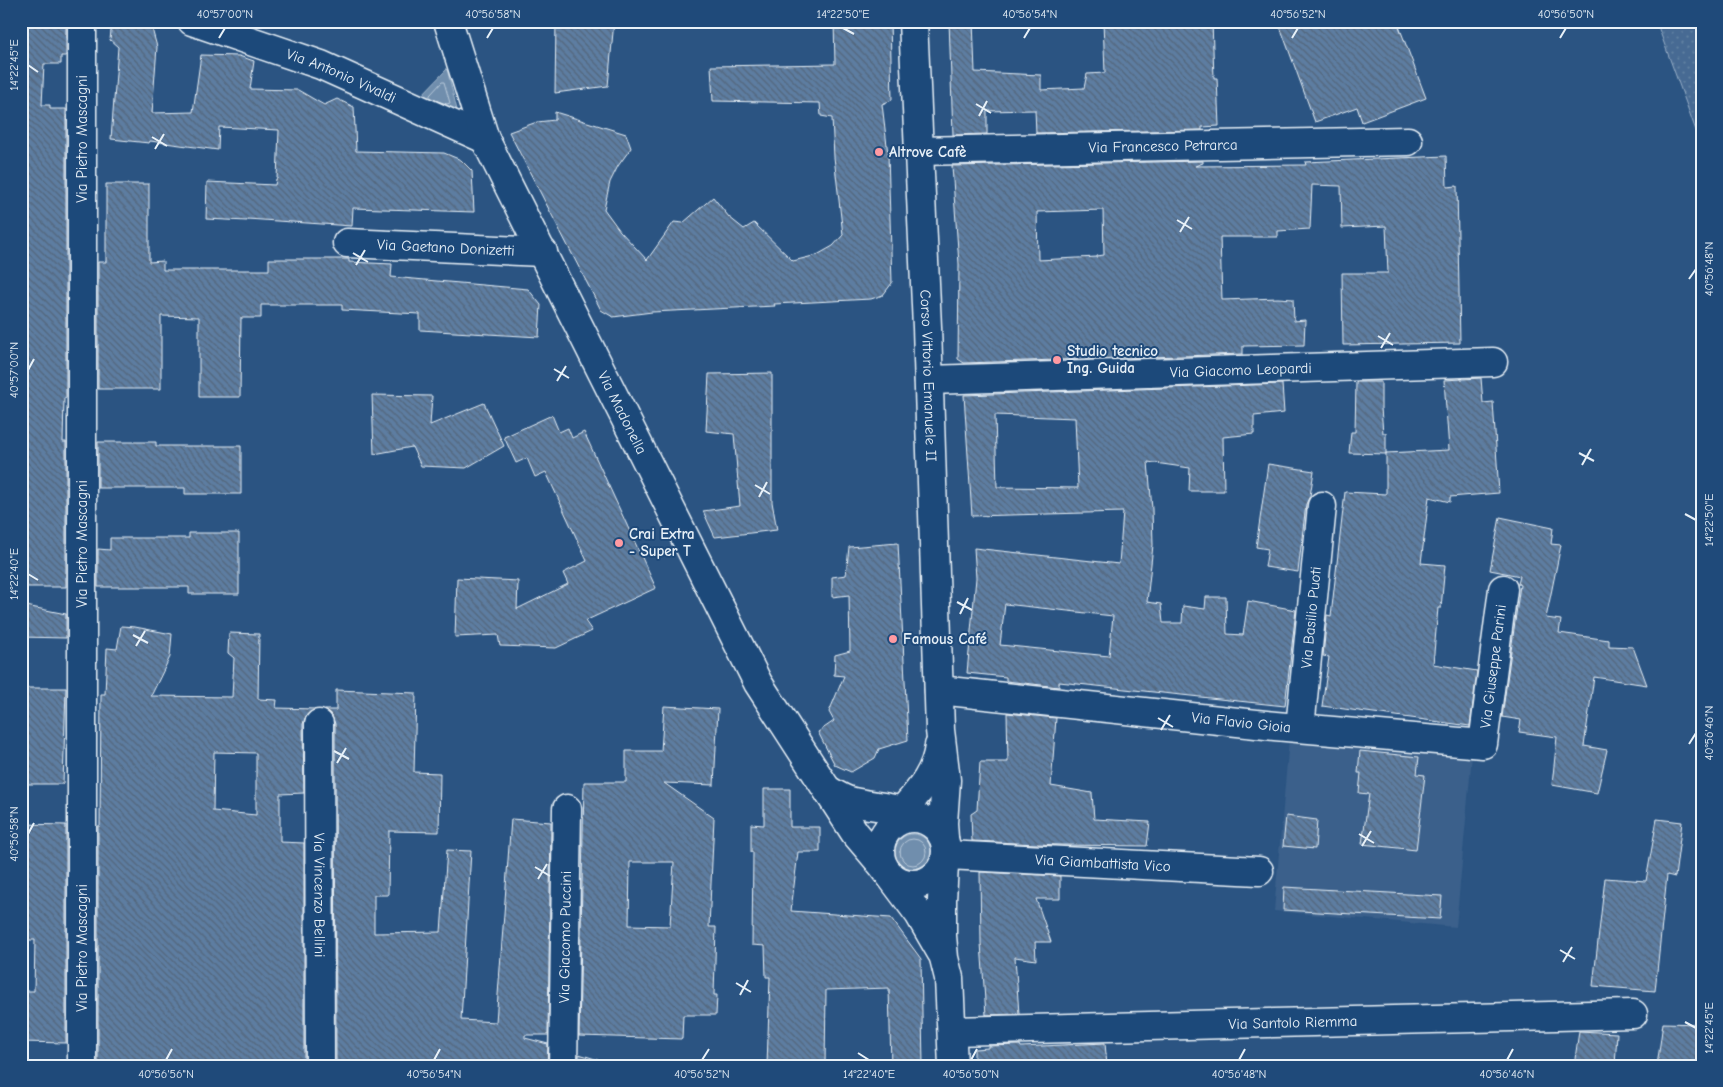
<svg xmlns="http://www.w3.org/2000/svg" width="1723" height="1087" viewBox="0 0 1723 1087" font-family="'Comic Neue',sans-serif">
<defs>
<pattern id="grass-dots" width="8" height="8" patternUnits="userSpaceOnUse" patternTransform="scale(1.25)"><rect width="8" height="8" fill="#476b93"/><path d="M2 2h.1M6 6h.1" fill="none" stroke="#6281a3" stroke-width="1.8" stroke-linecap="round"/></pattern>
<pattern id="building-back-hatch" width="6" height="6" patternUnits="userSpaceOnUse" patternTransform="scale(1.25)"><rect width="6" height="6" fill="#5d7da1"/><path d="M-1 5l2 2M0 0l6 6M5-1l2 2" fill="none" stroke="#53657a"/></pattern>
</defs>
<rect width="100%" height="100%" fill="#2b5482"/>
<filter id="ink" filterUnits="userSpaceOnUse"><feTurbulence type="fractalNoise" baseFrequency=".02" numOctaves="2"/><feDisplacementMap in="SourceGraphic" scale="10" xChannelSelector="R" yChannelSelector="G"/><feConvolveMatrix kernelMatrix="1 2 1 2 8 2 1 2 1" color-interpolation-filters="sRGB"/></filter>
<g filter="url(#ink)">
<path fill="#3a608b" d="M1289,739L1472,755L1456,927L1274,911Z"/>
<path fill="url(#grass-dots)" stroke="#98aec6" d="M1656,21H1702V147Z"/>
<path fill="#708ead" stroke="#a0b6cb" d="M447,69L458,114L418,99Z
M895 852a18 18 0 1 1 36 0a18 18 0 1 1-36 0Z"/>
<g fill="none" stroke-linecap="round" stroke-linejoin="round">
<path stroke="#b8c9da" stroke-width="1" d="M430,98V95L442,82H444L450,103L447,104L435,100
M900 852a13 13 0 1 1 26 0a13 13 0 1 1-26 0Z"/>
</g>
<path fill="url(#building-back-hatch)" stroke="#e8f1f8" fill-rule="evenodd" d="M66,21V56H61V64H44L42,105H50V109H66V398H64L63,442H66V587H21V22Z
M112,21H132L151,25L157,47L152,113L193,112L201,55L239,56L254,61L250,89L298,90L324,105L337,99L354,107L356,151L444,153L461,160L472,171L474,212L353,208L352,226L247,219V221L206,219L207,182L275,185L276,179H277L279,130L219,127L218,150L150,141L149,143L111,139L118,47L110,40Z
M556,21H614L608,86L555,93Z
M834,21H890L892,100L882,104L888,154L892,283L883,295L871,299L774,304L775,306L652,312L613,317L601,310L509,132L537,122L555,120V112L626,134L631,148L618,166L610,182L604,209L620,231L647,260L674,222L683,223L713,197L729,217L744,229L754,223L793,261L817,255L833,246L843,235L834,157L832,118L821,116L820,103L713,101L711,66L835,64Z
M949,21H973L975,72L1041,75V90L1084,88L1087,74L1105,73L1103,21H1212L1214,78H1217L1219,126L1202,127V130L1036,133L1035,110L987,111V134L953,135Z
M1278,21H1397L1426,98L1362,122L1357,107L1315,122Z
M1446,156L1447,187L1457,186L1460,343L1343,345L1342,273H1388L1386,226L1342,228L1341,186L1312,185L1310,229L1278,231V237H1220L1222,300L1278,298L1293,299L1294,321L1305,320L1304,345L1243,346V354L964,363L958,359L959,264L952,166L1203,161V163L1195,166L1306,165L1305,162ZM1103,210L1104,255L1097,256V257L1038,260L1037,212Z
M106,184H149V262L163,261V270H269V259H349V262L392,264L391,277L528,289L541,305L539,337L420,330V314L342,310V305H261V318H241L240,397H199V317L161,316V389H98V262H106Z
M772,373V502L777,530L715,537L703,511L740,506L734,434L706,431L709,374Z
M1481,378L1483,403L1493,402L1499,493L1450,497V502L1429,497L1421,563L1445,565L1441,608H1438L1433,664L1477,671L1470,726L1322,706L1329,657L1323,656L1327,615L1331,616L1345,492L1386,494V453L1449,450L1444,380Z
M1356,382H1381V408L1383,433H1386V454L1349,453L1351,432H1355Z
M1282,384L1284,413L1254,416V434L1223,437L1224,491H1189L1190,468L1148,462L1152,509L1153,545L1147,602L1161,604L1163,623H1182L1183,606L1205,609L1206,597H1226L1227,634L1243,635L1248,601L1296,610L1285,706L1059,682V687L1006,681V677L967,673L976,578L974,548L1119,564L1123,512L972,516L964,395ZM995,415L1075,418L1078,488L997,487ZM1005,604L1113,616L1109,656L1000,645Z
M372,395L432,396L430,425L484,403L504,446L466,468L421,466L412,447L374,454Z
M552,415L559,432L568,428L572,438L584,432L656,588L585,621L592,631L556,648L500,646L498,635L455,637L457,578L518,581L517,609L568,584L563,573L587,561L546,472L535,477L527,458L516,463L504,437Z
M98,442H156V446H241V494H185V488H98Z
M1268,464L1314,471L1310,496L1306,504L1298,572L1265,567L1268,549L1256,547Z
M1500,517L1553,528L1551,544L1561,545L1546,618L1561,620L1559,633L1609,640V646L1633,647L1647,685L1594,677L1584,746L1607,750L1597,793L1552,785L1557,737L1519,732L1521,720L1502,717L1520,585L1518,584L1520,576L1490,570Z
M189,533H239V594H189V587H98V549L110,550V538H189Z
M898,543L908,740L879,749L875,758L851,772L835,765L818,732L834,721L829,712L844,676L834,675L835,655L850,651L849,595L832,597V577L846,575L849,547Z
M21,605L66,614V638L21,637Z
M121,626L135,627L172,634L170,657L151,696L232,697L234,658L228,653L229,633L259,634L258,699L277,700L276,708L315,709L306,716L303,724L304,793L280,794V842L304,843V1066L204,1064V1066H98V826H100L101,694H105L107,648L117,649ZM214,752L256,753V815L213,811Z
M21,688H66L63,784H21Z
M336,690L416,693L414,772L440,773L439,832L389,831L388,895H374V933L441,932L447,850L471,851L461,1020L496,1022L511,819L551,822L548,1035H525V1038L548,1044L547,1066H336L335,724L332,716L325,710H336Z
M664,706L718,709L714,785L664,783L714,818L709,927H716L714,995H717L716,1015H683L682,1039L579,1036L584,782H626V751H661ZM630,862H674L670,926L629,925Z
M1007,713L1056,718L1051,786L1092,793L1094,819L1150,822L1147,846L1059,845L972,841L971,814L977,810L980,762H1008Z
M1360,751L1419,757L1417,774L1425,775L1416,850L1362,844L1369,794L1359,793L1361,773H1358Z
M764,789H790V827H820V852H798L791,911L891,918L921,959L923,1066H891L889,988L826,990L825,1066H767L770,977H766L765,946L752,945L753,852H751V824L764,825Z
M1286,816L1317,820L1315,849L1283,846Z
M1657,819L1682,822L1675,877L1667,875L1655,991L1593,986L1605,878L1646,881Z
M21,824L66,825V1043L21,1042V991H34L35,940H21Z
M980,872L1060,876V899H1036L1051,942H1035L1036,960L1015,957L1019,1014L986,1015L981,943Z
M1284,887L1442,896L1440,919L1283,910Z
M1663,1023L1702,1024V1066H1657Z
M1579,1031L1617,1033L1615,1066H1574Z
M1105,1043L1107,1066H974V1049L988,1048V1046L1020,1045L1021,1047Z
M579,1054L602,1061L601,1066H579Z"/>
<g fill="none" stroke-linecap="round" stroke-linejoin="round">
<g stroke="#e8f1f8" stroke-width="31">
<g id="minor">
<path id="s1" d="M192,21L321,65L485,139"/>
<path id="s2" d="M448,21L485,139L758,683L855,833L883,866"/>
<path id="s3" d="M918,151L1408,141"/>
<path id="s4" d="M347,243L543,252"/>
<path id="s5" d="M929,380L1493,362"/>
<path id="s6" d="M939,690L1275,726L1483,744L1503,589"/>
<path id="s7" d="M319,724L320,1066"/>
<path id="s8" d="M1300,728L1322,506"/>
<path d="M828,790C836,795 844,800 853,802C875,807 895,806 916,817"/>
<path id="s9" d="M947,855L1259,871"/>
<path id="s10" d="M952,1031L1633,1014"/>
<path d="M82,1066V21"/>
<path id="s11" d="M563,1066L567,809"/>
</g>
</g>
<g stroke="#e8f1f8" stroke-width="31">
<g id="major">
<path id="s12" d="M913,21L927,327L940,730L946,780L943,823L944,838"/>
<circle cx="913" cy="851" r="33"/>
<path d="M889,827C909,800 935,781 939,746"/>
<path d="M944,865L942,900V936L944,958L949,978L953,1066"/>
<path d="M889,874L919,914L941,952"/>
</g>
</g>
<use href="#minor" stroke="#1f4a7a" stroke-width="28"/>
<use href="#major" stroke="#1f4a7a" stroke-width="28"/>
</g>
</g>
<path fill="none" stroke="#e8f1f8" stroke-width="2" d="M843,28L854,34M219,38L225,28M487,38L493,28M1024,38L1030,28M1292,38L1298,28M1560,38L1566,28M28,65L38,72M976,104L991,113M979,116L987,101M152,137L167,146M155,149L164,134M1177,220L1192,229M1180,232L1189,217M353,253L368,262M356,265L365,250M1689,279L1696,269M1378,336L1393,345M1381,348L1390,333M554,369L569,378M28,370L34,359M557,381L566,366M1579,453L1594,461M1582,465L1591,449M755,485L770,494M759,497L767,482M1685,514L1696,520M28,574L38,580M957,602L972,610M960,614L968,598M133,635L148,643M136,646L145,631M1158,718L1173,727M1161,730L1170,715M1689,744L1696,733M334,751L349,759M337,763L346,748M28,834L34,823M1359,834L1374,843M1362,846L1371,831M535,867L550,876M538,879L547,864M1560,950L1575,959M1563,962L1572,947M736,983L751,992M740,995L748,980M1685,1022L1696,1028M858,1053L869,1060M166,1060L172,1049M434,1060L440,1049M702,1060L709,1049M971,1060L977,1049M1239,1060L1245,1049M1507,1060L1513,1049"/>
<g fill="#ff9aa2" stroke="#1f4a7a" stroke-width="2">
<circle cx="879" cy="152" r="5"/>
<circle cx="1057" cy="360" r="5"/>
<circle cx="619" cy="543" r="5"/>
<circle cx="893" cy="639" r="5"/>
</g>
<g text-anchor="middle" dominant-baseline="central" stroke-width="4" stroke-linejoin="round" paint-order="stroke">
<g font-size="15" fill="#e8f1f8" stroke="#1f4a7a">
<text stroke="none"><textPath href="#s1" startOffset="159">Via Antonio Vivaldi</textPath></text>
<text transform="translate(82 139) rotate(-90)">Via Pietro Mascagni</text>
<text stroke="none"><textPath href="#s3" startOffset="245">Via Francesco Petrarca</textPath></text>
<text stroke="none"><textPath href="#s4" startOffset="99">Via Gaetano Donizetti</textPath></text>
<text stroke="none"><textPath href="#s5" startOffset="312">Via Giacomo Leopardi</textPath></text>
<text stroke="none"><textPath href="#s12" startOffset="355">Corso Vittorio Emanuele II</textPath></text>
<text stroke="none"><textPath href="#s2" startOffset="430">Via Madonella</textPath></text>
<text transform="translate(82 544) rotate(-90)">Via Pietro Mascagni</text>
<text stroke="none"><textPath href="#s8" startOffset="111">Via Basilio Puoti</textPath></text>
<text stroke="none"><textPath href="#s6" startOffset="625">Via Giuseppe Parini</textPath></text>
<text stroke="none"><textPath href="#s6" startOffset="304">Via Flavio Gioia</textPath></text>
<text stroke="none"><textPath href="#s9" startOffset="156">Via Giambattista Vico</textPath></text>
<text stroke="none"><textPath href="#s7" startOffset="171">Via Vincenzo Bellini</textPath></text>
<text stroke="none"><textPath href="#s11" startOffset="129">Via Giacomo Puccini</textPath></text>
<text transform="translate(82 948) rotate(-90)">Via Pietro Mascagni</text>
<text stroke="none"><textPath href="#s10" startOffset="341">Via Santolo Riemma</textPath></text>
</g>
<g font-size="15" font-weight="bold" fill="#e8f1f8" stroke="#1f4a7a" text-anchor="start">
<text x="889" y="152">Altrove Cafè</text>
<text x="1067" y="351">Studio tecnico<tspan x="1067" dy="17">Ing. Guida</tspan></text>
<text x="629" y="534">Crai Extra<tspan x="629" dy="17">- Super T</tspan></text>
<text x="903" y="639">Famous Café</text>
</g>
</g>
<rect width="1723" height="1087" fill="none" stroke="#1f4a7a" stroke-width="55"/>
<rect x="28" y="28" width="1668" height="1032" fill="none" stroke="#e8f1f8" stroke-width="2"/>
<g font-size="12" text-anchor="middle" fill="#e8f1f8">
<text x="225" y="18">40°57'00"N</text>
<text x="493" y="18">40°56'58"N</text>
<text x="843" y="18">14°22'50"E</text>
<text x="1030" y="18">40°56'54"N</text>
<text x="1298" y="18">40°56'52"N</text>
<text x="1566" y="18">40°56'50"N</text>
<text transform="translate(14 65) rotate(-90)" y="4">14°22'45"E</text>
<text transform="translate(1709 269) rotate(-90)" y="4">40°56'48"N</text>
<text transform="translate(14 370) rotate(-90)" y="4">40°57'00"N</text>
<text transform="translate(1709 520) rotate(-90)" y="4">14°22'50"E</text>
<text transform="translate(14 574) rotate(-90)" y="4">14°22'40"E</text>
<text transform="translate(1709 733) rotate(-90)" y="4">40°56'46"N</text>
<text transform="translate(14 834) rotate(-90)" y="4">40°56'58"N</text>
<text transform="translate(1709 1028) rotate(-90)" y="4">14°22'45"E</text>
<text x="166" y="1078">40°56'56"N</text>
<text x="434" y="1078">40°56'54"N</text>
<text x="702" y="1078">40°56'52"N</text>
<text x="869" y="1078">14°22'40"E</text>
<text x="971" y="1078">40°56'50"N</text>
<text x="1239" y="1078">40°56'48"N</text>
<text x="1507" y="1078">40°56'46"N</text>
</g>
</svg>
